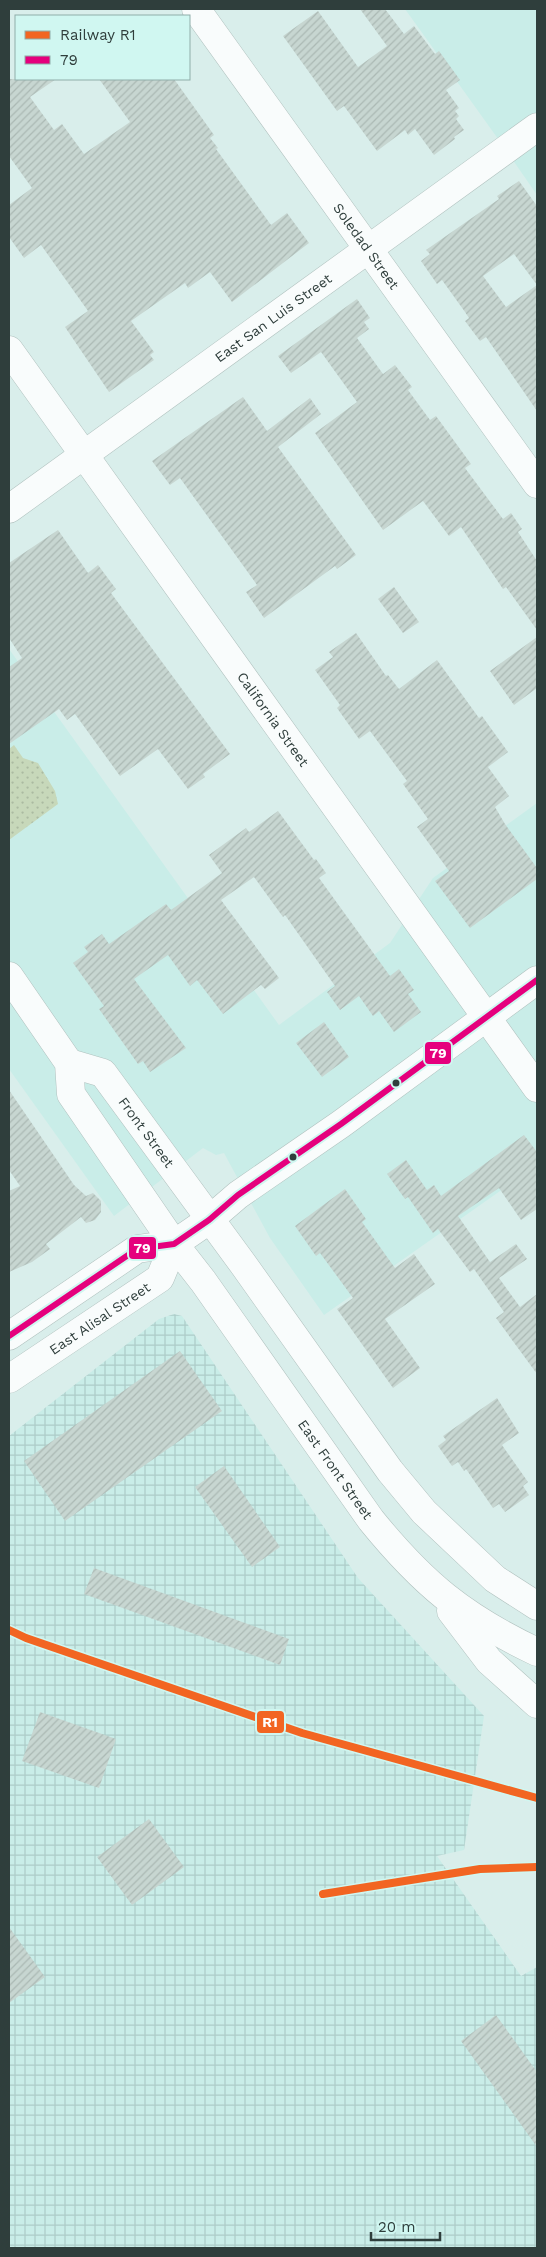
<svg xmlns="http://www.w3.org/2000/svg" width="546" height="2257" viewBox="0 0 546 2257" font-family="'Work Sans',sans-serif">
<defs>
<pattern id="industrial-grid" width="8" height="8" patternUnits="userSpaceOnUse" patternTransform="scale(1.25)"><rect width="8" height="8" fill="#c9ede8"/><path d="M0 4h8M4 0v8" fill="none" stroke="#adccc8"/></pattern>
<pattern id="park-dots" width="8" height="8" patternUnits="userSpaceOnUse" patternTransform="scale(1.25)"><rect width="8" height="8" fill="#c7d8ba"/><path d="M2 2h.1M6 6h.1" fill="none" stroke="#abbaa1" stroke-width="1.8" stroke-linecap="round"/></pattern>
<pattern id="building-hatch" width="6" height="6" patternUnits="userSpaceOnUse" patternTransform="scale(1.25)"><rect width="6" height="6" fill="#c7d6d1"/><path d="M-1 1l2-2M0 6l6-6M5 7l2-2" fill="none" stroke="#abb9b4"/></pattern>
</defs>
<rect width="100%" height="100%" fill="#d9eeeb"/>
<path fill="#c9ede8" d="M405,9H537V195L506,150Z
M9,649L279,1025L390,943L433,878L537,803V800V1165L324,1315L270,1238L224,1153L216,1155L203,1148L114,1216L9,1069Z"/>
<path fill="url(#industrial-grid)" d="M174,1314L182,1316L358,1578L484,1716L464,1850L437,1856L521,1976L537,1967V2248H9V1436L159,1319Z"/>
<path fill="url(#park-dots)" d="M14,745L23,758L38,763L55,791L58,804L9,840V749Z"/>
<path fill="url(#building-hatch)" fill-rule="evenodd" d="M360,9H385L404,34L414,26L435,54L439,51L460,80L446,90L459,108L455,111L459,116L456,119L464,130L454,137L455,139L434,155L415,129L408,135L405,130L377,151L344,106L337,111L283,36L318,11L358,67L387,46Z
M9,79H56L30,97L54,130L62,124L84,154L130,122L99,79H174L214,135L210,138L218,148L216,149L271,225L287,213L309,243L232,302L210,272L188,288L185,283L131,321L154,352L150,355L154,360L109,392L65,327L88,311L41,245L24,258L9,237V205L32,188L9,156Z
M519,181L537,206V411L486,337L480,341L465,321L469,318L465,312L442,280L437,284L421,261L430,254L426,250L499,199L497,196ZM514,254L537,285L506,307L483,276Z
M357,299L370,318L364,322L369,329L357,338L383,374L395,365L412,387L408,390L430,420L436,416L471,464L465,468L503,519L511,513L522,529L518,532L537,561V630L506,587L503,589L461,527L449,536L423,501L383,530L315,433L357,402L321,352L291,373L278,356Z
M243,397L267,431L310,398L321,414L278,447L356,555L337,569L335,566L264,618L246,592L257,585L180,478L170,485L152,461Z
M58,530L88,573L98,565L116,589L111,593L230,754L203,774L205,777L188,789L158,749L120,776L75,714L67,720L59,709L9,744V667L22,658L9,638V563Z
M394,587L419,622L403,633L378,599Z
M356,633L386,676L388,675L399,689L437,660L479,718L482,716L508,752L488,767L509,796L495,807L505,824L537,868V879L470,928L435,881L449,871L417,827L428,819L403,784L407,781L370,731L359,739L337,708L340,705L315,670L333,657L329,652Z
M537,637V688L514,705L490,671Z
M278,811L314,860L316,859L326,873L319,878L390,976L399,969L414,990L408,994L421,1012L394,1032L379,1011L373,1016L359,996L340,1010L327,992L335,986L285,915L283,917L254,877L221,900L279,978L265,989L261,985L223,1014L197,980L190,986L168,955L134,979L186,1048L150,1072L143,1061L138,1064L99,1009L104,1006L73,963L88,952L84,947L102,934L109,944L166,904L171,910L222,873L209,855L246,828L249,832Z
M324,1022L349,1057L322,1077L296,1043Z
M9,1090L74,1185L86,1196L93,1193L101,1201V1212L95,1220L86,1223L81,1217L46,1244L50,1249L32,1262L9,1272V1191L20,1186L9,1170Z
M524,1135L537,1152V1209L521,1220L499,1188L458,1216L490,1262L516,1244L527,1259L499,1278L520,1307L537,1294V1374L496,1318L504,1312L474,1269L470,1272L438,1229L433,1233L408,1197L405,1199L387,1174L406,1160L427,1190L434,1185L441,1196Z
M345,1189L366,1219L362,1222L395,1268L414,1254L435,1284L385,1319L420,1368L393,1388L337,1309L353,1298L320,1253L316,1256L295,1226Z
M180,1351L222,1411L65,1521L24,1461Z
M497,1398L519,1433L502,1445L528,1482L523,1486L529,1495L505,1512L499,1504L493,1508L466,1469L464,1471L458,1462L452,1466L438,1446L446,1440L443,1436Z
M224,1466L280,1547L252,1567L195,1487Z
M94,1568L289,1639L280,1665L84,1594Z
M40,1712L116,1739L99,1788L22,1761Z
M149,1819L184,1867L132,1905L97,1857Z
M9,1927L45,1977L9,2003Z
M496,2015L537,2072V2147L461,2041Z"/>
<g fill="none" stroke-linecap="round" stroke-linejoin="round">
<g stroke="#b0c1be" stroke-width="29">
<g id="minor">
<path id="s1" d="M196,9L537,484"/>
<path id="s2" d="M9,350L537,1088"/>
<path id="s3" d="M9,509L537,127"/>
</g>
</g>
<g stroke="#b0c1be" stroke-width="29">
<g id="major">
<path id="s4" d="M9,976L69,1063L71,1094L174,1244L203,1281L371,1520C423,1584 463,1617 537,1652"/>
<path id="s5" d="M69,1063L103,1073L243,1264L390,1471L424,1512L495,1579L537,1606"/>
<path d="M9,1336L137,1249L174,1244L209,1220L238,1195L341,1124L537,980"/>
<path id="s6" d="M9,1379L160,1278L174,1244"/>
<path d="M451,1611L489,1661L537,1704"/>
</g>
</g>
<use href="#minor" stroke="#f9fcfc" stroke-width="28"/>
<use href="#major" stroke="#f9fcfc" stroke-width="28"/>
<path stroke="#c5cbcb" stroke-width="4" stroke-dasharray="10 5" stroke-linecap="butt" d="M323,1894L480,1869L537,1867"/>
<g stroke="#d0f7f1" stroke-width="10">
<path id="bus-1" d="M9,1336L137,1249L174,1244L209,1220L238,1195L341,1124L537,980"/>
</g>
<use href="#bus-1" stroke="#e5007d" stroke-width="6"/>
<g stroke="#d0f7f1" stroke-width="11">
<path id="rail-1" d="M9,1630L26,1638L302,1733L537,1798
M323,1894L480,1869L537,1867"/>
</g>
<use href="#rail-1" stroke="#f26522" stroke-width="8"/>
</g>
<g fill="#2f3e3c" stroke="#d0f7f1" stroke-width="2">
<circle cx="396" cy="1083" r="4.5"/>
<circle cx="293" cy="1157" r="4.5"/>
</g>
<g text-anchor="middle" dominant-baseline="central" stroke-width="4" stroke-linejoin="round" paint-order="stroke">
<g font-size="14" fill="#2f3e3c" stroke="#d0f7f1">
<text stroke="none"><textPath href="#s1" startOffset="292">Soledad Street</textPath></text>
<text stroke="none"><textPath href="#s3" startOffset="326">East San Luis Street</textPath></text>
<text stroke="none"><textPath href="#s2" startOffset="454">California Street</textPath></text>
<text stroke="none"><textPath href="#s5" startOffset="109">Front Street</textPath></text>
<text stroke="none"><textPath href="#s6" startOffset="109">East Alisal Street</textPath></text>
<text stroke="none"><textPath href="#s4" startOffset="596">East Front Street</textPath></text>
</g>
</g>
<g stroke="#d0f7f1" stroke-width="2">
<rect x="424" y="1041" width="28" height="24" rx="5" fill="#e5007d"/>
<rect x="128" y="1236" width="29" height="24" rx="5" fill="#e5007d"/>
<rect x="256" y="1710" width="29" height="24" rx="5" fill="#f26522"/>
</g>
<g font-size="14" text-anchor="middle" font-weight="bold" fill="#fff">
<text x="438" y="1058">79</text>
<text x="142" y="1253">79</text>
<text x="270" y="1727">R1</text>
</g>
<rect width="546" height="2257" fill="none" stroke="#2f3e3c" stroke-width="20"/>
<rect x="15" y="15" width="175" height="65" fill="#d0f7f1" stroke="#90ada9"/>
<rect x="25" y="31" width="25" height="8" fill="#f26522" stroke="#90ada9"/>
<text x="60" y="40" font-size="15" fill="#2f3e3c">Railway R1</text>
<rect x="25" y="56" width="25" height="8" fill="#e5007d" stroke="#90ada9"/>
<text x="60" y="65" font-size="15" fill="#2f3e3c">79</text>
<path d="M371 2232v8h69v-8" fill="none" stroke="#2f3e3c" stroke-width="2.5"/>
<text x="378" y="2232" font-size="15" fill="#2f3e3c" stroke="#d0f7f1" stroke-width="4" paint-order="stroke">20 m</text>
</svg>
